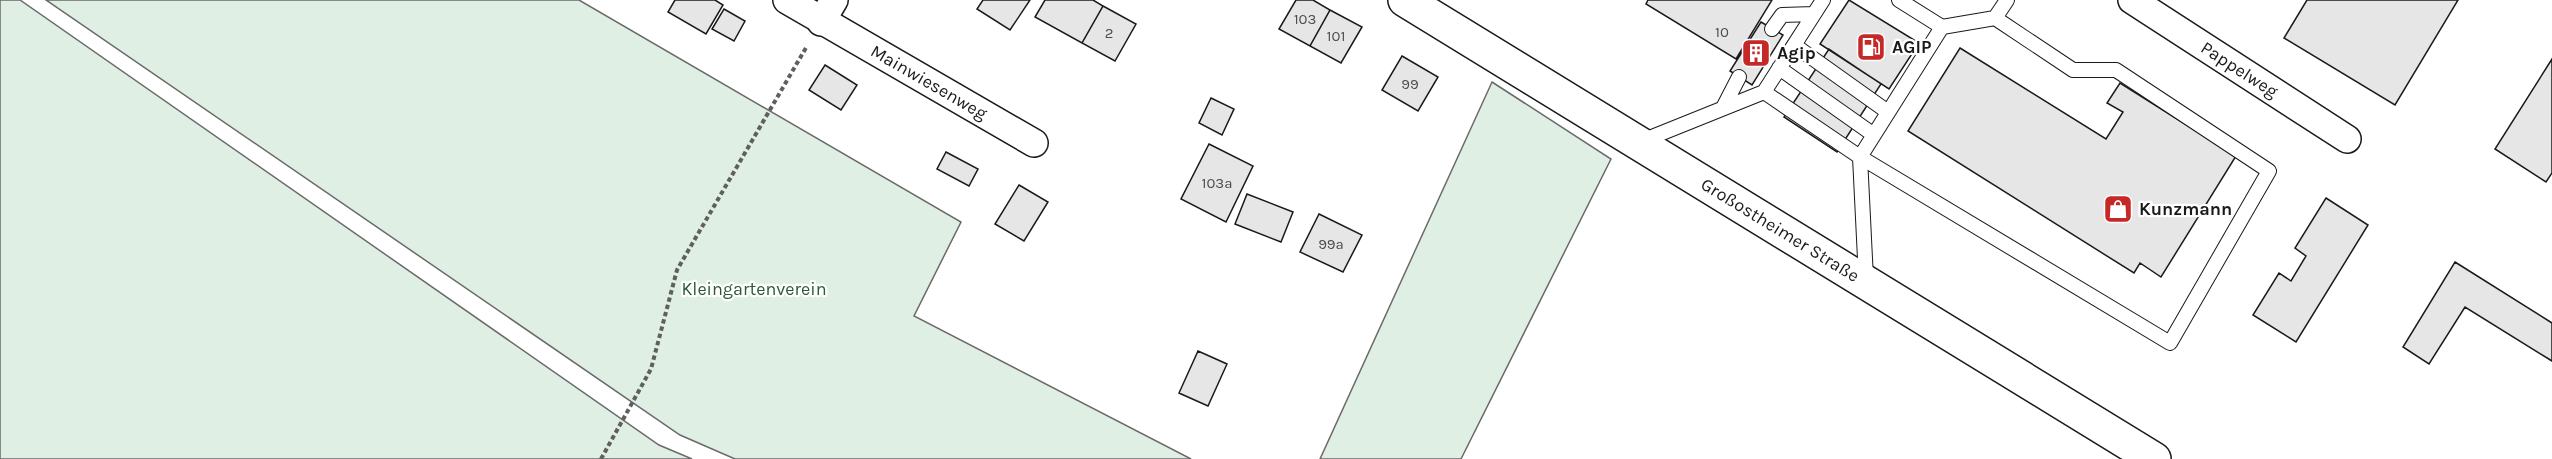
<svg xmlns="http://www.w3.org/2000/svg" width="2552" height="459" viewBox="0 0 2552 459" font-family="Karla,sans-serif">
<rect width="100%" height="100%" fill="#fff"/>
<path fill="#e0efe3" stroke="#6a6a6a" stroke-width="1.5" d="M0,0H20L659,445L692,459H0Z
M46,0H579L961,222L914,316L1191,459H735L680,435Z
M1492,82L1611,159L1461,459H1320Z"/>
<path fill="#e6e6e6" stroke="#1a1a1a" stroke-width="1.5" d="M675,0H715L723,5L706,34L668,12Z
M983,0H1030L1010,30L977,9Z
M1045,0H1093L1103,6L1082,43L1035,17Z
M1296,0H1313L1330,10L1310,46L1279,29Z
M1648,0H1772L1736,59L1646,4Z
M1849,0L1919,43L1889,89L1820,44Z
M2307,0H2458L2395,105L2284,38Z
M1103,6L1136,24L1115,61L1082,43Z
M724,9L745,21L734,41L712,29Z
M1330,10L1362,27L1341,63L1310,46Z
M1761,22L1783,35L1752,85L1730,71Z
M1960,48L2106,139L2123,112L2107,103L2120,83L2236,156L2161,277L2140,263L2134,273L1908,131Z
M1829,49L1881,84L1837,152L1784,117Z
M1402,56L1438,77L1418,111L1382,90Z
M2552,59V173L2546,182L2495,149Z
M825,65L857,85L841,110L809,90Z
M1211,98L1234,109L1222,135L1199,123Z
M1209,144L1253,166L1226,222L1181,199Z
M946,152L978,169L969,186L937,169Z
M1019,185L1048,202L1024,241L995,224Z
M1247,194L1293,212L1281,242L1235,224Z
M2326,198L2368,225L2296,342L2253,315L2279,273L2291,281L2306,256L2295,248Z
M1319,214L1362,235L1343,272L1300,252Z
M2455,262L2552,323V361L2465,307L2429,364L2403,347Z
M1198,351L1227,364L1208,406L1179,393Z"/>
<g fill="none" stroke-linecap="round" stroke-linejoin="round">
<g stroke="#1a1a1a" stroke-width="16">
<path id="service" d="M1899,0L1942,27L1860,157L2170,343L2269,171L2116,70H2073L1995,18L2007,0
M1942,27L1995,18
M1772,29L1782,15L1814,14
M1794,45L1888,112
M1779,68L1874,135
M1764,92L1860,157L1866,279
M1723,108L1739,77
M1642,141L1764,92L1823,0"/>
</g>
<g stroke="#1a1a1a" stroke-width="30">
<g id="minor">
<path id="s1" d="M787,0L1034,143"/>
<path id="s2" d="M2132,0L2347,139"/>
<path d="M821,22L834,0"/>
</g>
</g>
<g stroke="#1a1a1a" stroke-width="36">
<g id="secondary">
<path id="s3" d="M1405,0L2154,459"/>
</g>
</g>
<path stroke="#5f5f5f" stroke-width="4" stroke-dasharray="4.5 3" stroke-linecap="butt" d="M601,459L651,369L677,270L807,46"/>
<use href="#service" stroke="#fff" stroke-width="14"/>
<use href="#minor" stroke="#fff" stroke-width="27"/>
<use href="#secondary" stroke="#fff" stroke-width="33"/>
</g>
<defs>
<g id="fuel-square" transform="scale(1.5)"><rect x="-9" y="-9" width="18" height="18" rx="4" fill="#c62828" stroke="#fff"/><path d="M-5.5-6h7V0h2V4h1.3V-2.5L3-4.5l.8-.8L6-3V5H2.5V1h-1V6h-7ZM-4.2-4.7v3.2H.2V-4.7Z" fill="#fff"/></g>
<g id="building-square" transform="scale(1.5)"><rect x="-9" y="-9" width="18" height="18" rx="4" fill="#c62828" stroke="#fff"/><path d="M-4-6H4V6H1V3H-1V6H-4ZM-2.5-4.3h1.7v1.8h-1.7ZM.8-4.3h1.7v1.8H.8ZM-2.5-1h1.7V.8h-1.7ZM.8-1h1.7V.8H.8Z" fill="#fff"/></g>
<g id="shop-square" transform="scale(1.5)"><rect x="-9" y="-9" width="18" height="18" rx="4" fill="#c62828" stroke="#fff"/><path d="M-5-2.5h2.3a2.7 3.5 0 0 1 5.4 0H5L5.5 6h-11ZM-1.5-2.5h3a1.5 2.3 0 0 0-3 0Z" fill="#fff"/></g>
</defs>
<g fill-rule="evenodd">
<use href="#fuel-square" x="1871" y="47"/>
<use href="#building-square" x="1756" y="53"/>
<use href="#shop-square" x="2118" y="209"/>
</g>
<g text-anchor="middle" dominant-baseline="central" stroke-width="4.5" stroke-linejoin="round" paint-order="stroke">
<g font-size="15" fill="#4d4d4d">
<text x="1305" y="19">103</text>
<text x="1722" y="32">10</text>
<text x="1109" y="33">2</text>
<text x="1336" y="36">101</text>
<text x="1410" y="84">99</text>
<text x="1217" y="183">103a</text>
<text x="1331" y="244">99a</text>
</g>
<g font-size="18" font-weight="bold" fill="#1a1a1a" stroke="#fff" text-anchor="start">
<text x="1892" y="47">AGIP</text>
<text x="1777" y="53">Agip</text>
<text x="2139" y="209">Kunzmann</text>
</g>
<g font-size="18" fill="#1a1a1a" stroke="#fff">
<text stroke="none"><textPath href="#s2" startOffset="128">Pappelweg</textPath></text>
<text stroke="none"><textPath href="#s1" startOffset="164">Mainwiesenweg</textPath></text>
<text stroke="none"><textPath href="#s3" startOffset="440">Großostheimer Straße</textPath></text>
</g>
<g font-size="18" fill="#2b5a34" stroke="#fff">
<text x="754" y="289">Kleingartenverein</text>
</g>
</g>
</svg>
